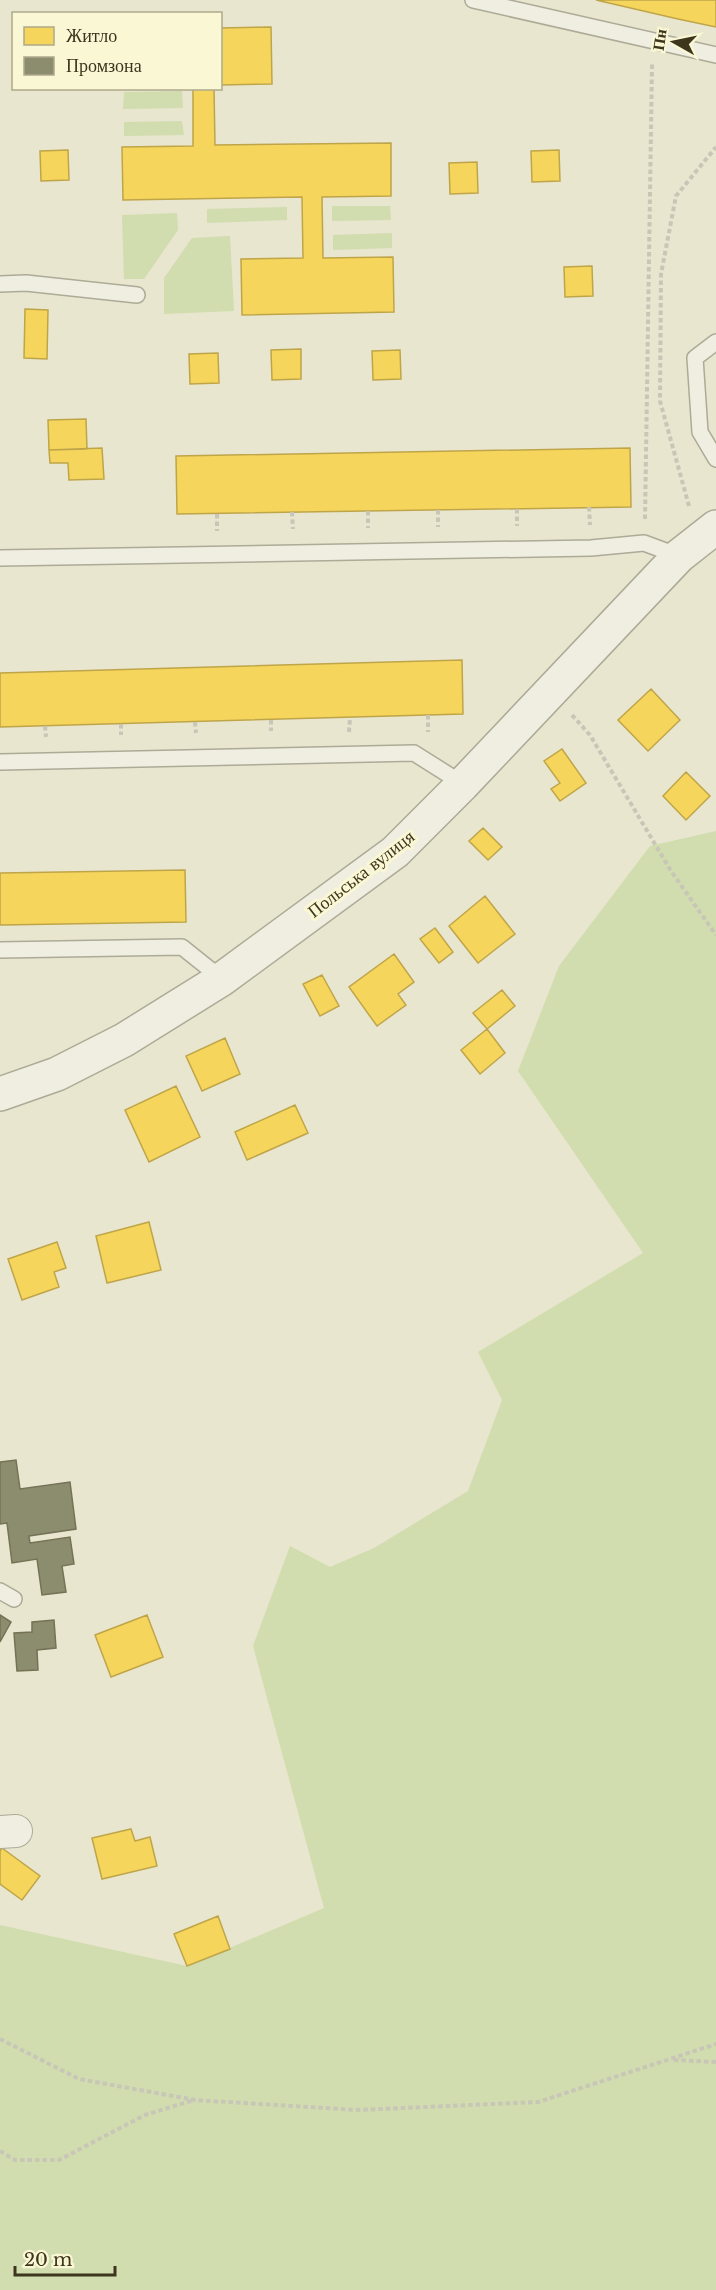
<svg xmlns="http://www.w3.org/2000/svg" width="716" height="2290" viewBox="0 0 716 2290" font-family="'Libre Baskerville',serif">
<rect width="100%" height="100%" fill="#e8e6ce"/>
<path fill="#d1dcaf" d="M182,91L183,108L123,109L124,92Z
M182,121L184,135L124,136V122Z
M332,206H390L391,220L332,221Z
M287,207V220L207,223V209Z
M177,213L178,230L144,279H124L122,215Z
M392,233V248L333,250V235Z
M230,236L234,311L164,314V278L192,238Z
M716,831V2290H0V1925L187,1966L324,1908L253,1646L290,1546L330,1567L374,1548L468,1491L502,1400L478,1352L643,1253L518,1071L559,966L650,846Z"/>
<path fill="#f6d55c" stroke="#bfa549" stroke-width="1.5" d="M596,0H716V27L678,19Z
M271,27L272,84L220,85V28Z
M193,88H214L215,145L391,143V196L322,197L323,258L393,257L394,312L242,315L241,259L303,258L302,197L123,200L122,147L193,146Z
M68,150L69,180L41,181L40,151Z
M559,150L560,181L532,182L531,151Z
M477,162L478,193L450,194L449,163Z
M592,266L593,296L565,297L564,267Z
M25,309L48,310L47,359L24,358Z
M301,349V379L272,380L271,350Z
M400,350L401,379L373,380L372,351Z
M218,353L219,383L190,384L189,354Z
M86,419L87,449L49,450L48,420Z
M102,448L104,479L69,480L68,463H50L49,450Z
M630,448L631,507L177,514L176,456Z
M462,660L463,714L0,727V673Z
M651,689L680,720L648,751L618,720Z
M562,749L586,783L560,801L551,789L560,783L544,761Z
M686,772L710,796L686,820L663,796Z
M483,828L502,847L488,860L469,841Z
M185,870L186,922L0,925V873Z
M485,896L515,934L478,963L449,926Z
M435,928L453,952L439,963L420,939Z
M394,954L414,982L398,994L406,1005L377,1026L349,987Z
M322,975L339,1006L320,1016L303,984Z
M502,990L515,1006L487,1029L473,1013Z
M487,1029L505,1053L480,1074L461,1050Z
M225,1038L240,1074L202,1091L186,1056Z
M176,1086L200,1137L149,1162L125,1110Z
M295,1105L308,1133L247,1160L235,1132Z
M149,1222L161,1270L107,1283L96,1236Z
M57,1242L66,1268L54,1272L59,1287L22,1300L8,1259Z
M147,1615L163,1657L111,1677L95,1635Z
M131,1829L135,1841L150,1837L157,1866L102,1879L92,1838Z
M2,1848L40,1876L22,1900L0,1884V1851Z
M218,1916L230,1949L187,1966L174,1934Z"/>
<path fill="#8c8c6e" stroke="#757256" stroke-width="1.5" d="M16,1460L20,1489L70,1482L76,1529L29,1536L30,1543L70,1537L74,1564L62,1566L66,1592L42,1595L37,1559L12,1563L7,1523L0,1524V1462Z
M0,1615L11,1622L0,1642Z
M54,1620L56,1648L37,1650L38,1670L17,1671L14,1633L32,1632V1622Z"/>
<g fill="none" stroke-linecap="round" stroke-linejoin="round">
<g stroke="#adaa97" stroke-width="18">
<path id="service" d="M473,0L716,55
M0,284L26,283L137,295
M716,342L695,358L700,432L716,459
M0,558L591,548L644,543L679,556
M0,762L414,753L463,784
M0,950L182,947L222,979
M0,1591L14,1599"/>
</g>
<g stroke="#adaa97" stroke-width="34">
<path id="minor" d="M0,1832L16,1831"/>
</g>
<g stroke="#adaa97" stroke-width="36">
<path id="tertiary" d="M0,1094L57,1074L124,1040L222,979L395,852L463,784L679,556L716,527"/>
</g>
<path stroke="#c8c6b7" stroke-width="4" stroke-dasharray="4.5 3" stroke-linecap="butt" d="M689,506L660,401L661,274L676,196L716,147
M589,507L590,525
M517,509V526
M438,510V527
M368,511V528
M292,512L293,529
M217,514V531
M645,519L652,64
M428,715V732
M572,715L590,735L671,871L716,935
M271,720V731
M195,722L196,733
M121,724V735
M45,726L46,737
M349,732L350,718
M0,2039L79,2079L195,2100L358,2110L538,2102L716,2044
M674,2060L716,2062
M0,2151L15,2160H59L145,2115L194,2100"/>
<use href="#service" stroke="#efeee1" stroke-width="15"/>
<use href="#minor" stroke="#efeee1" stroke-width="32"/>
<use href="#tertiary" stroke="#efeee1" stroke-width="33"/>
</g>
<g text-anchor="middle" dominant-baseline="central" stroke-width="6" stroke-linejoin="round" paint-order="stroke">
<g font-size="18" fill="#3e351d" stroke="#f9f7d4">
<text transform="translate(361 874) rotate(-38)">Польська вулиця</text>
</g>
</g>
<rect x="12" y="12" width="210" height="78" fill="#f9f7d4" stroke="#aea98b" stroke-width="1.5"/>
<rect x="24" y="27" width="30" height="18" fill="#f6d55c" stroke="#aea98b" stroke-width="1.5"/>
<text x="66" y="42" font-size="18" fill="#3e351d">Житло</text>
<rect x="24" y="57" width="30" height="18" fill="#8c8c6e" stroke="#aea98b" stroke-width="1.5"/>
<text x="66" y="72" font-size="18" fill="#3e351d">Промзона</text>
<g transform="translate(674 42) rotate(279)" stroke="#f9f7d4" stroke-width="4.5" paint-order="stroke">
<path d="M0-4.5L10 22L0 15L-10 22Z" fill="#3e351d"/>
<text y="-9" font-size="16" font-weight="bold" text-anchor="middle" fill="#3e351d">Пн</text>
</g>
<path d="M15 2266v9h100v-9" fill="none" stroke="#3e351d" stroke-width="3"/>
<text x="24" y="2266" font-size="18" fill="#3e351d" stroke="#f9f7d4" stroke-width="4.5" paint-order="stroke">20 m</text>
</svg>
